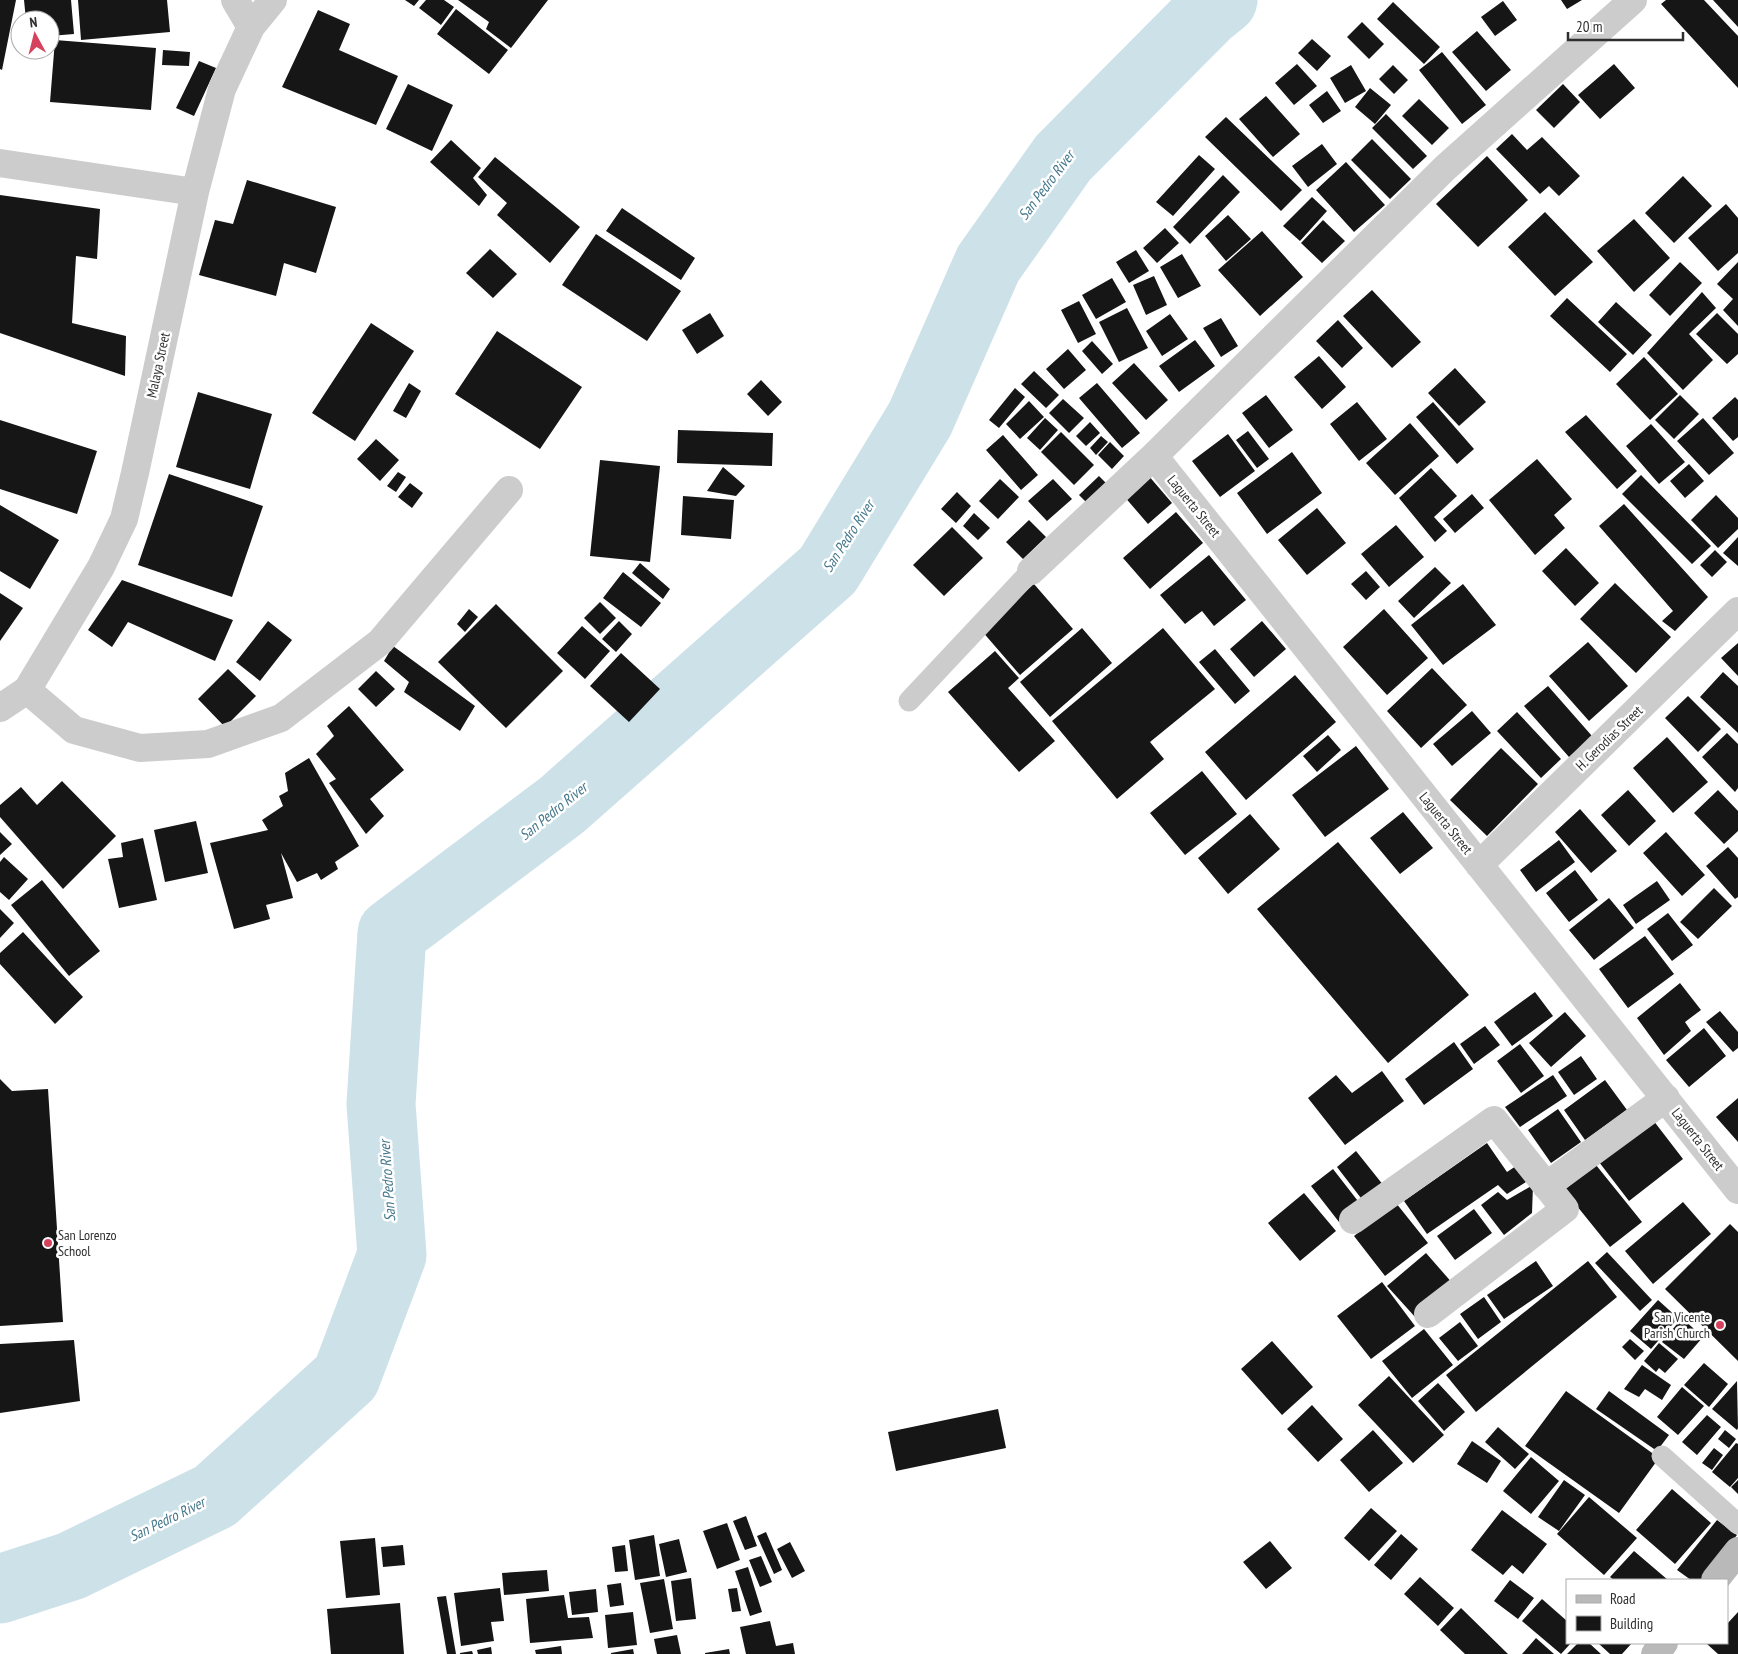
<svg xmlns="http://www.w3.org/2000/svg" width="1738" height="1654" viewBox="0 0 1738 1654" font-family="'PT Sans Narrow',sans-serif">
<rect width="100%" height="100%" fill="#fff"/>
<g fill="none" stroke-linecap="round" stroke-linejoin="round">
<path stroke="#cde1e9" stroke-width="69" d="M0,1589L71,1566L215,1496L346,1377L392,1255L381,1104L392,933L562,805L828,570L920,419L988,264L1063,158L1208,12L1223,0"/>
</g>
<path fill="#161616" d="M0,0H16L2,70L0,69Z
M24,0H71L74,34L50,36V20H26Z
M78,0H167L170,32L81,40Z
M405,0H419L414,6Z
M426,0H444L454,7L441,25L419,8Z
M458,0H548L511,48L486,29L489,22Z
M1561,0H1582L1567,9Z
M1666,0H1704L1738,36V88L1661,4Z
M1713,0H1738V27Z
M1503,1L1517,20L1495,36L1481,17Z
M1393,2L1440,47L1424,64L1377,19Z
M456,9L508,50L489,74L437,34Z
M318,10L350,24L339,50L398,76L376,125L282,87Z
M1362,22L1384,44L1369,59L1347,37Z
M1477,31L1511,70L1486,91L1452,52Z
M1312,39L1331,56L1317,71L1298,53Z
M55,40L156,48L151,110L50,102Z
M163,50L190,52L189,66L162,65Z
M1442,52L1486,105L1462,124L1419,70Z
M199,61L216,68L194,116L176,108Z
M1297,64L1317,86L1294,105L1275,83Z
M1614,64L1635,88L1600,119L1578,95Z
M1351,65L1366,91L1345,103L1330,78Z
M1393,65L1408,80L1394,94L1379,79Z
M408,84L453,105L432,151L386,129Z
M1563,84L1580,102L1554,128L1536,110Z
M1370,88L1391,105L1375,124L1355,107Z
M1327,91L1341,111L1323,123L1309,105Z
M1266,96L1300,134L1273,157L1239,119Z
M1419,99L1449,128L1432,145L1402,116Z
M1386,114L1427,156L1413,169L1372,128Z
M1226,117L1302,190L1281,211L1205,137Z
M1512,134L1527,150L1542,137L1580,176L1559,196L1549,186L1540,194L1496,149Z
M1372,139L1411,179L1390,199L1351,160Z
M451,140L481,168L473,178L487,195L479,206L430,162Z
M1322,144L1337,164L1308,187L1292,166Z
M1199,155L1215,169L1173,216L1156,202Z
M1487,156L1528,200L1478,247L1436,204Z
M495,157L580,227L550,263L497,215L507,203L478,177Z
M1346,162L1385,205L1354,232L1316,190Z
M1223,175L1240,192L1190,244L1173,227Z
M1683,176L1712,206L1674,243L1645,213Z
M247,180L336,207L316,273L284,263L276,296L199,275L215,220L233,224Z
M0,195L100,209L97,259L76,256L72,323L126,336L125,376L0,333Z
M1312,197L1327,211L1300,241L1283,226Z
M1726,204L1738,218V253L1718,271L1688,238Z
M622,208L695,258L681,280L606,231Z
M1545,212L1593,262L1555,296L1508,247Z
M1228,215L1251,239L1226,261L1205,236Z
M1634,219L1670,258L1634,292L1597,251Z
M1323,220L1345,241L1322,263L1301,243Z
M1165,228L1179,243L1157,263L1143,248Z
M1262,231L1303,277L1260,316L1218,270Z
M596,234L681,291L647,341L562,285Z
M490,249L517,274L493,298L466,273Z
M1136,250L1149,271L1129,283L1116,262Z
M1182,254L1201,286L1178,298L1160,267Z
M1680,262L1702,283L1670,316L1649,295Z
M1738,262V326L1723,310L1733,299L1717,284Z
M1154,276L1167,305L1146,315L1133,285Z
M1112,278L1126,302L1096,319L1082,295Z
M1372,290L1421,342L1392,368L1343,316Z
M1702,292L1716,308L1689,334L1713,360L1683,390L1647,353Z
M1567,298L1627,354L1610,372L1550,316Z
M1079,301L1096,334L1078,343L1061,310Z
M1616,302L1652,335L1633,355L1598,322Z
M1127,308L1148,348L1119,362L1099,322Z
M710,313L724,336L697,354L682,330Z
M1717,313L1738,334V354L1727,364L1696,334Z
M1170,314L1188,339L1162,356L1146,331Z
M1221,318L1238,346L1221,357L1203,328Z
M1338,320L1363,348L1342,368L1316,341Z
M371,323L414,351L355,441L312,413Z
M497,331L582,387L540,449L455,394Z
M1195,340L1215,366L1179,392L1159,366Z
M1092,341L1113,364L1102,374L1082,351Z
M1068,349L1086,370L1064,389L1046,369Z
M1319,356L1346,387L1322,409L1294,377Z
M1644,357L1678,394L1650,420L1616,384Z
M1134,363L1168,400L1146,420L1112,383Z
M1455,368L1486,402L1459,426L1428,393Z
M1034,371L1059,395L1046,408L1021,384Z
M761,380L782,402L768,416L747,394Z
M409,383L421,391L406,418L393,411Z
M1097,383L1140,433L1122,448L1079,398Z
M1015,388L1025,397L999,428L989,420Z
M198,392L272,414L250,489L176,467Z
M1266,395L1293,430L1269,448L1242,413Z
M1680,395L1699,414L1674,439L1655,420Z
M1735,397L1738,400V437L1733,441L1712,418Z
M1063,399L1084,418L1069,433L1049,413Z
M1029,401L1044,417L1020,439L1006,424Z
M1357,402L1387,439L1359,461L1330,424Z
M1433,402L1474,449L1457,464L1416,417Z
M1586,415L1637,471L1617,489L1565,432Z
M1045,418L1058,430L1040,450L1027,438Z
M1703,418L1734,453L1709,475L1677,441Z
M0,420L97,451L77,514L0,489Z
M1090,422L1100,433L1086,446L1076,436Z
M1410,423L1439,456L1395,495L1366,463Z
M1651,424L1685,462L1659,484L1626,446Z
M678,430L773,433L772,466L677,463Z
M1248,431L1269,459L1257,468L1236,440Z
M1061,432L1094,465L1074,485L1041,452Z
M1228,434L1255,471L1220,497L1192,461Z
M1003,435L1038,475L1021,490L986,450Z
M1101,436L1108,442L1096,455L1090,448Z
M376,439L399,460L380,481L357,459Z
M1110,442L1124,456L1112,469L1098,455Z
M1292,452L1322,493L1267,534L1237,493Z
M1537,459L1572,499L1554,515L1565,528L1535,555L1489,500Z
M600,460L660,466L650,562L590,556Z
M1689,464L1704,481L1685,498L1670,481Z
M723,467L745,486L736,496L707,491Z
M1431,468L1457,496L1434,517L1447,531L1435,542L1399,498Z
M398,472L406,477L396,492L387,486Z
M169,474L263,506L232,597L138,565Z
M1148,475L1172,503L1148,524L1123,495Z
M1641,475L1711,546L1692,564L1622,494Z
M1099,476L1111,488L1091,507L1079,495Z
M1000,479L1019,497L998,519L979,501Z
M1053,479L1072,499L1047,521L1028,501Z
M410,483L423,493L412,508L398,497Z
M957,492L971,506L956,523L941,509Z
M1472,494L1484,508L1455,533L1443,519Z
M1716,495L1738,518V529L1718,548L1691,520Z
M683,496L734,500L731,539L681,535Z
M1624,504L1708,597L1675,631L1662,621L1673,611L1599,526Z
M0,505L59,540L30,589L0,571Z
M1317,508L1346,543L1307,575L1278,540Z
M1176,512L1203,543L1150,589L1123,558Z
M974,513L990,528L978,540L963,526Z
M1029,520L1046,537L1023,559L1006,542Z
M1396,525L1424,557L1389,587L1361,554Z
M952,527L983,558L944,596L913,565Z
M1738,537V566L1723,553Z
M1566,548L1599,583L1575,606L1542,571Z
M1715,550L1727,562L1712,577L1700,565Z
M1209,555L1246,600L1214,626L1202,611L1185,624L1160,595Z
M640,563L670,589L663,599L632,573Z
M1435,567L1451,583L1414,618L1398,601Z
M1366,571L1380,587L1366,600L1351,584Z
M623,572L661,603L641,627L603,598Z
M122,580L233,620L215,661L128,622L112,647L88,630Z
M1615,583L1671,637L1636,673L1580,619Z
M1034,584L1073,629L1020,675L981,630Z
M1463,584L1496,625L1443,665L1411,625Z
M0,593L23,608L0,641Z
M600,602L616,618L600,634L584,618Z
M496,604L563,671L506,728L438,662Z
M469,609L478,617L465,632L457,624Z
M1384,609L1428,658L1387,695L1343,647Z
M268,621L292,640L260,681L236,662Z
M619,621L632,634L616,652L602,639Z
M1262,621L1286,649L1254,677L1230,649Z
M582,626L610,651L585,679L557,653Z
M1082,628L1112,663L1050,717L1020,682Z
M1163,628L1215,689L1150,742L1164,759L1117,799L1052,721Z
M1588,642L1628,686L1589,721L1549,676Z
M1738,643V676L1721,658Z
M393,646L475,706L460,731L404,692L409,682L384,661Z
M1215,649L1250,691L1235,704L1199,662Z
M995,651L1019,678L1008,688L1055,741L1019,772L948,692Z
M621,653L660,689L629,722L590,686Z
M1432,668L1467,705L1421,748L1387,711Z
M228,669L256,696L225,727L198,699Z
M376,671L395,689L376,707L358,689Z
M1723,672L1738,686V733L1700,697Z
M1295,675L1336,722L1246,800L1205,752Z
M1548,686L1592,736L1569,757L1524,706Z
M1688,696L1721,729L1698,752L1665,718Z
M349,706L404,770L370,799L384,816L366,834L329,783L336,779L316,754L334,736L327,726Z
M1472,711L1491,733L1452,766L1433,744Z
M1517,712L1561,759L1541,778L1497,731Z
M1727,733L1738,744V788L1735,792L1702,757Z
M1328,735L1341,750L1317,772L1303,756Z
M1667,737L1708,782L1673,813L1633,768Z
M1356,746L1389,789L1325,837L1292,795Z
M1501,748L1538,784L1487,836L1450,800Z
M309,758L359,846L335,862L338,869L321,880L317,873L297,882L281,853L293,898L266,905L270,919L234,929L210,843L268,830L262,820L283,806L279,796L288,791L285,773Z
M1202,771L1237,814L1185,855L1150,813Z
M62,781L116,836L63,889L0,817V805L21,787L37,805Z
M1628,790L1656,821L1629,846L1601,815Z
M1718,790L1738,811V831L1724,844L1694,813Z
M1580,809L1617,851L1591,873L1555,832Z
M1403,812L1433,848L1400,874L1370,838Z
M1250,814L1280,849L1228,894L1198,858Z
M196,821L208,873L165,882L154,830Z
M0,832L12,844L0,855Z
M1666,832L1705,875L1682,896L1643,853Z
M143,838L157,900L119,908L108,859L123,857L121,843Z
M1559,840L1575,862L1536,892L1520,870Z
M1338,842L1469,995L1388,1063L1257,909Z
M1728,847L1738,858V897L1735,899L1706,866Z
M4,857L28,879L9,900L0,892V862Z
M1575,870L1598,900L1569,922L1546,893Z
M42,880L100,951L69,976L11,905Z
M1657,881L1670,900L1636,924L1623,905Z
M1714,888L1732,906L1698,939L1680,922Z
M1609,898L1634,928L1594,960L1569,930Z
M0,909L14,923L0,938Z
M1668,913L1693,945L1672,961L1647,929Z
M23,932L83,997L55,1024L0,964V953Z
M1645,936L1674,974L1628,1008L1599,969Z
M1680,983L1701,1010L1685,1022L1691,1031L1664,1055L1637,1018Z
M1535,992L1553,1016L1512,1046L1494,1022Z
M1720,1011L1738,1032V1048L1733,1052L1706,1022Z
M1565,1012L1586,1036L1551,1067L1529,1043Z
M1485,1026L1500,1045L1474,1064L1460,1044Z
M1704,1028L1726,1056L1689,1087L1666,1060Z
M1454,1042L1473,1069L1424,1105L1405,1079Z
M1520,1044L1544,1076L1521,1093L1497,1061Z
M1581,1056L1597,1079L1574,1095L1558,1072Z
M1382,1071L1404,1101L1345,1145L1308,1098L1336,1075L1352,1093Z
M1553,1075L1567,1096L1520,1127L1505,1107Z
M0,1079L12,1091L48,1089L63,1322L0,1326Z
M1605,1080L1627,1110L1585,1140L1564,1110Z
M1738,1098V1142L1716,1117Z
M1558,1109L1581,1142L1551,1163L1528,1130Z
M1653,1120L1683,1159L1629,1201L1599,1162Z
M1487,1143L1507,1172L1519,1164L1529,1180L1507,1194L1498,1185L1427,1234L1404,1201Z
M1356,1151L1384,1186L1364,1202L1337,1167Z
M1596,1165L1642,1222L1610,1247L1564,1190Z
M1333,1169L1361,1205L1339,1222L1311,1186Z
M1533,1185L1532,1213L1504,1235L1481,1205L1498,1192L1507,1200Z
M1304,1193L1336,1231L1300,1261L1268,1223Z
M1683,1202L1711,1234L1653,1284L1625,1251Z
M1396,1203L1428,1243L1385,1276L1354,1236Z
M1474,1209L1492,1233L1455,1260L1437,1236Z
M1730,1224L1738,1232V1361L1665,1289Z
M1607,1252L1652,1300L1640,1311L1595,1263Z
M1426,1253L1454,1285L1416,1318L1387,1286Z
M1536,1261L1553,1286L1504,1319L1487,1295Z
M1588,1261L1617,1297L1476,1412L1446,1375Z
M1382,1282L1415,1326L1371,1359L1337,1316Z
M1484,1297L1501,1322L1478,1339L1460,1314Z
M1658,1300L1678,1318L1651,1349L1630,1331Z
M1682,1318L1703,1337L1684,1359L1662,1342Z
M1460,1322L1478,1346L1458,1361L1439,1338Z
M1424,1329L1453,1365L1412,1398L1382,1361Z
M1630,1339L1644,1351L1635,1360L1622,1347Z
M74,1340L80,1401L0,1413V1344Z
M1272,1341L1313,1387L1282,1415L1241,1369Z
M1659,1343L1678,1359L1665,1373L1659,1368L1656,1372L1644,1361Z
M1704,1363L1728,1384L1709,1407L1684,1385Z
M1642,1365L1671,1385L1662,1400L1645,1389L1639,1397L1624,1389Z
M1389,1376L1444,1435L1413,1463L1358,1405Z
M1737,1381L1738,1428L1737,1430L1712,1409Z
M1438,1383L1465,1412L1444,1431L1418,1401Z
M1682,1387L1704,1406L1678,1435L1657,1417Z
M1566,1391L1659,1458L1619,1513L1525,1446Z
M1609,1391L1669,1435L1657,1451L1596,1409Z
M1312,1405L1343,1439L1318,1462L1287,1429Z
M998,1409L1006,1448L896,1471L888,1432Z
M1707,1415L1721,1427L1697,1455L1682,1442Z
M1498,1427L1529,1454L1515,1469L1485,1442Z
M1373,1430L1403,1463L1369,1492L1340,1460Z
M1725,1430L1736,1439L1729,1448L1718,1439Z
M1472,1441L1501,1461L1487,1483L1457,1464Z
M1736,1443L1738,1444V1478L1730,1487L1712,1472Z
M1714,1448L1723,1455L1712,1470L1702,1463Z
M1531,1457L1559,1481L1531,1514L1503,1491Z
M1564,1480L1585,1495L1559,1531L1538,1517Z
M1738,1480V1494L1731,1487Z
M1672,1489L1711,1523L1675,1564L1636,1530Z
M1589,1497L1637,1538L1604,1575L1557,1534Z
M1371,1508L1397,1531L1369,1561L1344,1538Z
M1502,1510L1547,1544L1523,1574L1512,1565L1503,1575L1471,1550Z
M746,1516L757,1546L745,1550L733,1521Z
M1717,1520L1737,1535L1701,1580H1691L1677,1570Z
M727,1523L740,1560L717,1569L703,1531Z
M766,1532L782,1570L774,1574L757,1536Z
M1401,1534L1418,1549L1391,1580L1374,1565Z
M654,1535L660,1576L635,1580L629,1540Z
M375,1538L380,1595L346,1598L340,1541Z
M679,1539L687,1572L666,1577L659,1544Z
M1270,1541L1292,1568L1266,1589L1243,1562Z
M790,1542L805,1571L792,1578L777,1549Z
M403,1545L405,1565L383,1567L381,1547Z
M625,1545L628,1571L615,1572L612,1547Z
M1634,1551L1668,1580H1614L1610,1577Z
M761,1556L772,1582L760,1587L749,1560Z
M748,1567L762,1612L750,1616L735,1571Z
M547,1570L549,1591L504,1595L502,1573Z
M1420,1577L1454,1608L1438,1626L1404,1594Z
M691,1578L696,1619L676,1621L671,1581Z
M664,1579L673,1629L650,1633L640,1583Z
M1510,1580L1534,1598L1518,1619L1494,1601Z
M621,1583L624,1605L610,1607L607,1585Z
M500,1588L504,1621L491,1622L494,1641L461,1646L454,1593Z
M737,1588L741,1611L732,1612L728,1589Z
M596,1589L598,1612L572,1615L569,1592Z
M564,1595L568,1618L589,1617L593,1638L530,1643L526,1599Z
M446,1596L456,1654H447L437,1597Z
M1542,1599L1567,1621V1643H1571L1561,1654L1522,1621Z
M400,1603L404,1654H331L327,1609Z
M1461,1608L1508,1654H1465L1440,1630Z
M633,1612L637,1645L608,1648L605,1615Z
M1738,1612V1654H1718L1707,1644L1709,1643H1727V1624Z
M770,1621L776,1646L793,1643L795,1654H746L740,1627Z
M677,1635L681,1654H657L654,1639Z
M1536,1638L1554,1654H1522Z
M1578,1643H1589L1601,1654H1567Z
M1598,1643H1632L1622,1654H1610Z
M561,1646L562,1654H536L535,1650Z
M491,1647L492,1654H478L477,1650Z
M633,1649L634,1654H611V1653Z
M729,1649L730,1654H705V1653Z
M472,1651L473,1654H460V1653Z"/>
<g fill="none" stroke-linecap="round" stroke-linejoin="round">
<path stroke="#ccc" stroke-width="21" d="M909,701L1031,571
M1662,1456L1738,1524"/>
<path stroke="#ccc" stroke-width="28" d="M235,0L251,27
M0,163L195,192
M1154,456L1738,1190
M1031,571L1154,456L1445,168L1633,0
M27,690L74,730L140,748L208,744L281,718L380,642L509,490
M0,708L27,690L101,567L124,519L135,473L195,192L222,89L251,27L273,0
M1479,865L1738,611
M1546,1186L1666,1098
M1353,1220L1494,1120L1565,1209L1428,1314"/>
<path stroke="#b9b9b9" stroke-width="28" d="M1715,1580L1738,1551
M1655,1654L1664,1643"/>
</g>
<g fill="#d6425e" stroke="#fff" stroke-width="2">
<circle cx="48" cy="1243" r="5"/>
<circle cx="1720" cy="1325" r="5"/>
</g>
<g text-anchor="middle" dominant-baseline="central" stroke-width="5" stroke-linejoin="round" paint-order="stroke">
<g font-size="14" fill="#2f2f2f" stroke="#fff">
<text transform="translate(158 365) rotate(-78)">Malaya Street</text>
<text transform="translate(1194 506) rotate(51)">Laguerta Street</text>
<text transform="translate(1609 738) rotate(-44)">H. Gerodias Street</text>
<text transform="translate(1446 823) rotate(51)">Laguerta Street</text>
<text transform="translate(1698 1139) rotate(52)">Laguerta Street</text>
</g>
<g font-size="14" fill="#2f2f2f" stroke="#fff" text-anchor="start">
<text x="58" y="1235">San Lorenzo<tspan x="58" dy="16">School</tspan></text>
<text x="1710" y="1317" text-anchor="end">San Vicente<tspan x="1710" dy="16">Parish Church</tspan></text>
</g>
<g font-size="15" font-style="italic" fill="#44778b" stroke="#fff">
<text transform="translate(1046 185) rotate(-53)">San Pedro River</text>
<text transform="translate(848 536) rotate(-57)">San Pedro River</text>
<text transform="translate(553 811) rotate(-39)">San Pedro River</text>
<text transform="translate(387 1181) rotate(-94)">San Pedro River</text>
<text transform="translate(167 1519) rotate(-26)">San Pedro River</text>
</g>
</g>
<rect x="1566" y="1579" width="162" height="65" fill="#ffffff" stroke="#acacac"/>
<rect x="1576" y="1595" width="25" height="8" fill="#b9b9b9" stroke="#acacac"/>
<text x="1610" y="1604" font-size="15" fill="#2f2f2f">Road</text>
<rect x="1576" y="1616" width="25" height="15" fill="#161616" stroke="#acacac"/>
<text x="1610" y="1629" font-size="15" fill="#2f2f2f">Building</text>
<g transform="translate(35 35) rotate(353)"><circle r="24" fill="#ffffff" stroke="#acacac"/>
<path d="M0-4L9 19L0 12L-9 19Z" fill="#d6425e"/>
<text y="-8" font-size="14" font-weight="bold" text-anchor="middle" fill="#2f2f2f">N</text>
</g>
<path d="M1568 32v8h115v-8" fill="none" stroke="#2f2f2f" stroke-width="2.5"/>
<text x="1576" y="32" font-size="15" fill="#2f2f2f" stroke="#ffffff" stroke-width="4" paint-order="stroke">20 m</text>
</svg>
